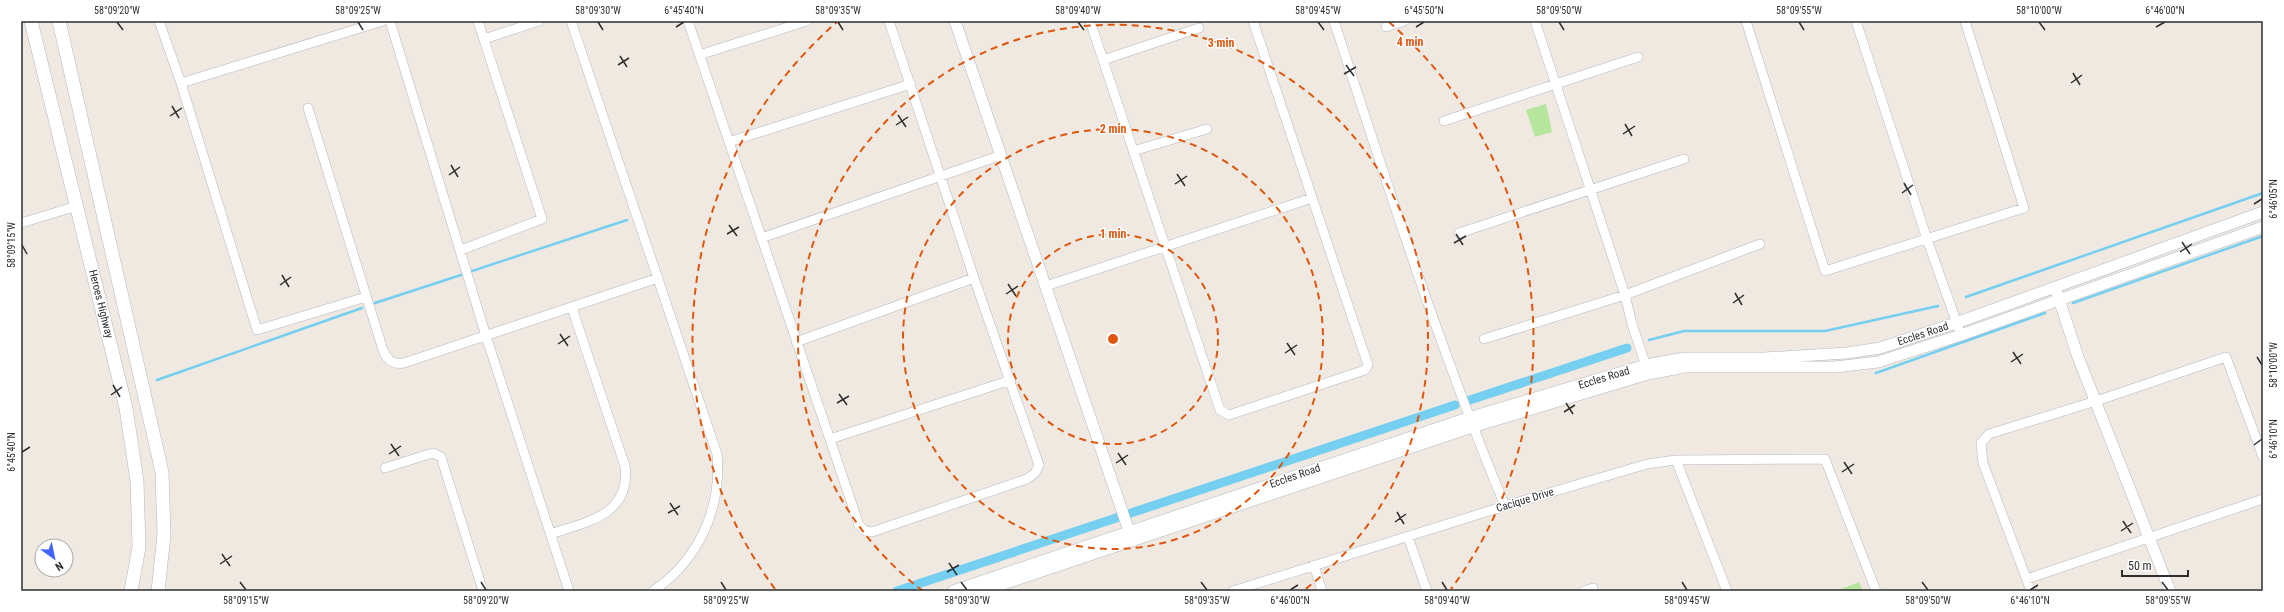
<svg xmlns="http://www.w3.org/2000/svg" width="2284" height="612" viewBox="0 0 2284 612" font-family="'Roboto Condensed',sans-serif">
<rect width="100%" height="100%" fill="#efe9e1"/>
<path fill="#b6e59e" d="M1546,104L1552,132L1535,137L1526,110Z
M1859,582L1863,591H1836Z"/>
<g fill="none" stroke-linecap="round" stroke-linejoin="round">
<path stroke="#75cff0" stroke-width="2.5" d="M469,272L627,220
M1966,297L2263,193
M375,303L464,274
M2073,303L2263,236
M1649,340L1684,331H1825L1938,306
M1876,373L2045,313
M157,380L362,308"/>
<path stroke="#75cff0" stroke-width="9" d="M1467,401L1627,348
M897,591L1455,405"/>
<g stroke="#b4b7c1" stroke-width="10">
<path id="minor" d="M159,21L181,83L257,330L366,297
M390,21L486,336L569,591
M571,21L717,454C722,508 699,560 653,591
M688,21L859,525L865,531L872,532L1027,479L1035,473L1039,465L974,278L889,21
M1090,21L1220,410L1229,415L1365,370L1368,365L1253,21
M1334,21C1387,184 1439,347 1505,506
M1535,21L1625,295L1632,324L1648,372
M1746,21L1825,271L2024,208L1965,21
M1856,21L1927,239L1961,335
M1386,27L1404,21
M484,39L539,21
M699,55L807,21
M1103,60L1199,28
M181,83L383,21
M308,108L383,350C387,360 393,365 404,363L658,278
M1444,121L1638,57
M729,142L911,84
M1133,151L1207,129
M21,223L77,206
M1459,233L1684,159
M761,238L999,156
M461,250L542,219L478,21
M1046,286L1312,198
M1484,339L1625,295L1760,244
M796,342L974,278
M830,439L1011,380
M1676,460L1727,591
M385,468L429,454L433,453L441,457L483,591
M550,534C587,522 631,515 625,466L572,308
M1408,537L1427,591
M1314,565L1322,591
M2027,579L2263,499
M1233,591L1505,506L1647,464L1676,460L1825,459L1876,591
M1584,591L1593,588
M2031,591L1983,463L1981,443L1989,434L2096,401L2226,357L2263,457"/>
</g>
<g stroke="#b4b7c1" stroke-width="12">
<path id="tertiary" d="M955,21L1131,537
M2057,293L2078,357L2170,591
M953,591L1468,418L1646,365L1684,358H1764L1847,353L1880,348L1956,323L2263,212
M982,591L1472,427L1648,374L1685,367H1835L1878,362L1961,335L2263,227"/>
</g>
<g stroke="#b4b7c1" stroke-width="14">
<path id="secondary" d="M31,21L126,408L137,481L139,547L131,591
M59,21L162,472L164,535L158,591"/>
</g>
<use href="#minor" stroke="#fff" stroke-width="9"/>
<use href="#tertiary" stroke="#fff" stroke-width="11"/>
<use href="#secondary" stroke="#fff" stroke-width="13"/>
</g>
<path fill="none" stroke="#2e2e2e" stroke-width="1.5" d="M117,22L123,30M358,22L363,30M598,22L603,30M838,22L843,30M1078,22L1084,30M1318,22L1324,30M1559,22L1564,30M1799,22L1804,30M2039,22L2045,30M676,27L684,22M1416,27L1424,22M2156,27L2165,22M620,56L627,67M618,65L629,58M1346,65L1354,76M2073,73L2080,85M1344,74L1356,67M2071,83L2082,75M172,106L179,118M898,115L906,127M170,116L182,108M1625,124L1632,136M896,125L908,117M1623,134L1635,126M451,165L458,177M1177,174L1185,186M449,175L460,167M1904,183L1911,195M1175,184L1187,176M1902,193L1913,185M2254,204L2262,199M729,225L737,236M727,234L739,227M1456,234L1463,245M2182,242L2190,254M1454,243L1466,236M22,245L27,254M2180,252L2192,244M282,275L289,287M1008,284L1016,296M280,285L291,277M1735,293L1742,305M1006,294L1018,286M1733,303L1744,295M560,334L568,346M1287,343L1295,355M558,344L570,336M2013,352L2021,364M1285,353L1297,345M2257,357L2262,365M2011,362L2023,354M113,385L120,397M839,394L847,405M111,395L122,387M837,403L849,396M1566,403L1573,414M1564,412L1575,405M391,444L399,456M2254,445L2262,439M22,452L30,447M1118,453L1126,465M389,454L401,446M1844,462L1852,474M1116,463L1128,455M1842,472L1854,464M670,503L678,515M1397,512L1404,524M668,513L680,506M2123,521L2131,533M1395,522L1406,514M2121,531L2133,523M222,554L230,566M949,563L957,575M220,564L232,556M947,572L959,565M240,582L246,590M481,582L486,590M721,582L726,590M961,582L967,590M1201,582L1207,590M1442,582L1447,590M1682,582L1687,590M1922,582L1928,590M2162,582L2168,590M1290,590L1298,585M2030,590L2038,585"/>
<g fill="none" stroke="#df570e" stroke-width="2" stroke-dasharray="7 5">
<circle cx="1113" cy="339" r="105"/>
<circle cx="1113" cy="339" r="210"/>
<path d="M923 591A315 315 0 1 1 1303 591"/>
<path d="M775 589A420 420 0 0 1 837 22M1389 22A420 420 0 0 1 1451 589"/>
</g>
<g text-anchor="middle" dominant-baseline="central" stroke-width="3" stroke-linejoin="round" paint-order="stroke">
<g font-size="11" fill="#2e2e2e" stroke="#fff">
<text transform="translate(101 304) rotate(76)">Heroes Highway</text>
<text transform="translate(1923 334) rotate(-18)">Eccles Road</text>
<text transform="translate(1604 378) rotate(-17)">Eccles Road</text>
<text transform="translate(1295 476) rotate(-19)">Eccles Road</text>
<text transform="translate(1525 500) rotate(-17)">Cacique Drive</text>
</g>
</g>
<circle cx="1113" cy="339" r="6" fill="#df570e" stroke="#fff" stroke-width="2"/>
<g font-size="12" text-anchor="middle" font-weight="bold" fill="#df570e" stroke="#fff" stroke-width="3" stroke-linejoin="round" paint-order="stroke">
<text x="1410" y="46">4 min</text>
<text x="1221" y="47">3 min</text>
<text x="1113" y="133">2 min</text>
<text x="1113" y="238">1 min</text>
</g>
<rect width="2284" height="612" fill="none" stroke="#ffffff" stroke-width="44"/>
<g transform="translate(54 558) rotate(147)"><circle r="19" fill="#ffffff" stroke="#ababab"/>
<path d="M0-3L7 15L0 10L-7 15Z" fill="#4264fb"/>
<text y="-6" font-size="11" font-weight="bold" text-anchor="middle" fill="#2e2e2e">N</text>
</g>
<path d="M2122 570v6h66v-6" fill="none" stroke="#2e2e2e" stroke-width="2"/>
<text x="2128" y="570" font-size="12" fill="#2e2e2e" stroke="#ffffff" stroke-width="3" paint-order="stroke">50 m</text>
<rect x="22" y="22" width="2240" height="568" fill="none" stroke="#2e2e2e" stroke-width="1.5"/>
<g font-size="10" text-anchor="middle" fill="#2e2e2e">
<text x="117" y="14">58°09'20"W</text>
<text x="358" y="14">58°09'25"W</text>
<text x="598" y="14">58°09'30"W</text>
<text x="684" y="14">6°45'40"N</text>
<text x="838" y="14">58°09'35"W</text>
<text x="1078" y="14">58°09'40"W</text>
<text x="1318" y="14">58°09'45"W</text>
<text x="1424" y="14">6°45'50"N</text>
<text x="1559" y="14">58°09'50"W</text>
<text x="1799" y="14">58°09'55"W</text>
<text x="2039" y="14">58°10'00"W</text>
<text x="2165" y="14">6°46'00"N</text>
<text transform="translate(2273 199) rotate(-90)" y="4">6°46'05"N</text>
<text transform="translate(11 245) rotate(-90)" y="4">58°09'15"W</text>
<text transform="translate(2273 365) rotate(-90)" y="4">58°10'00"W</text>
<text transform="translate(2273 439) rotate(-90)" y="4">6°46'10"N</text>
<text transform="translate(11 452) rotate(-90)" y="4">6°45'40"N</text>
<text x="246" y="604">58°09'15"W</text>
<text x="486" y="604">58°09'20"W</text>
<text x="726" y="604">58°09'25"W</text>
<text x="967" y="604">58°09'30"W</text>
<text x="1207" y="604">58°09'35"W</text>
<text x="1290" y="604">6°46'00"N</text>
<text x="1447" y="604">58°09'40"W</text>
<text x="1687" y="604">58°09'45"W</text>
<text x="1928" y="604">58°09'50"W</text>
<text x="2030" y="604">6°46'10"N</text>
<text x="2168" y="604">58°09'55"W</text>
</g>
</svg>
